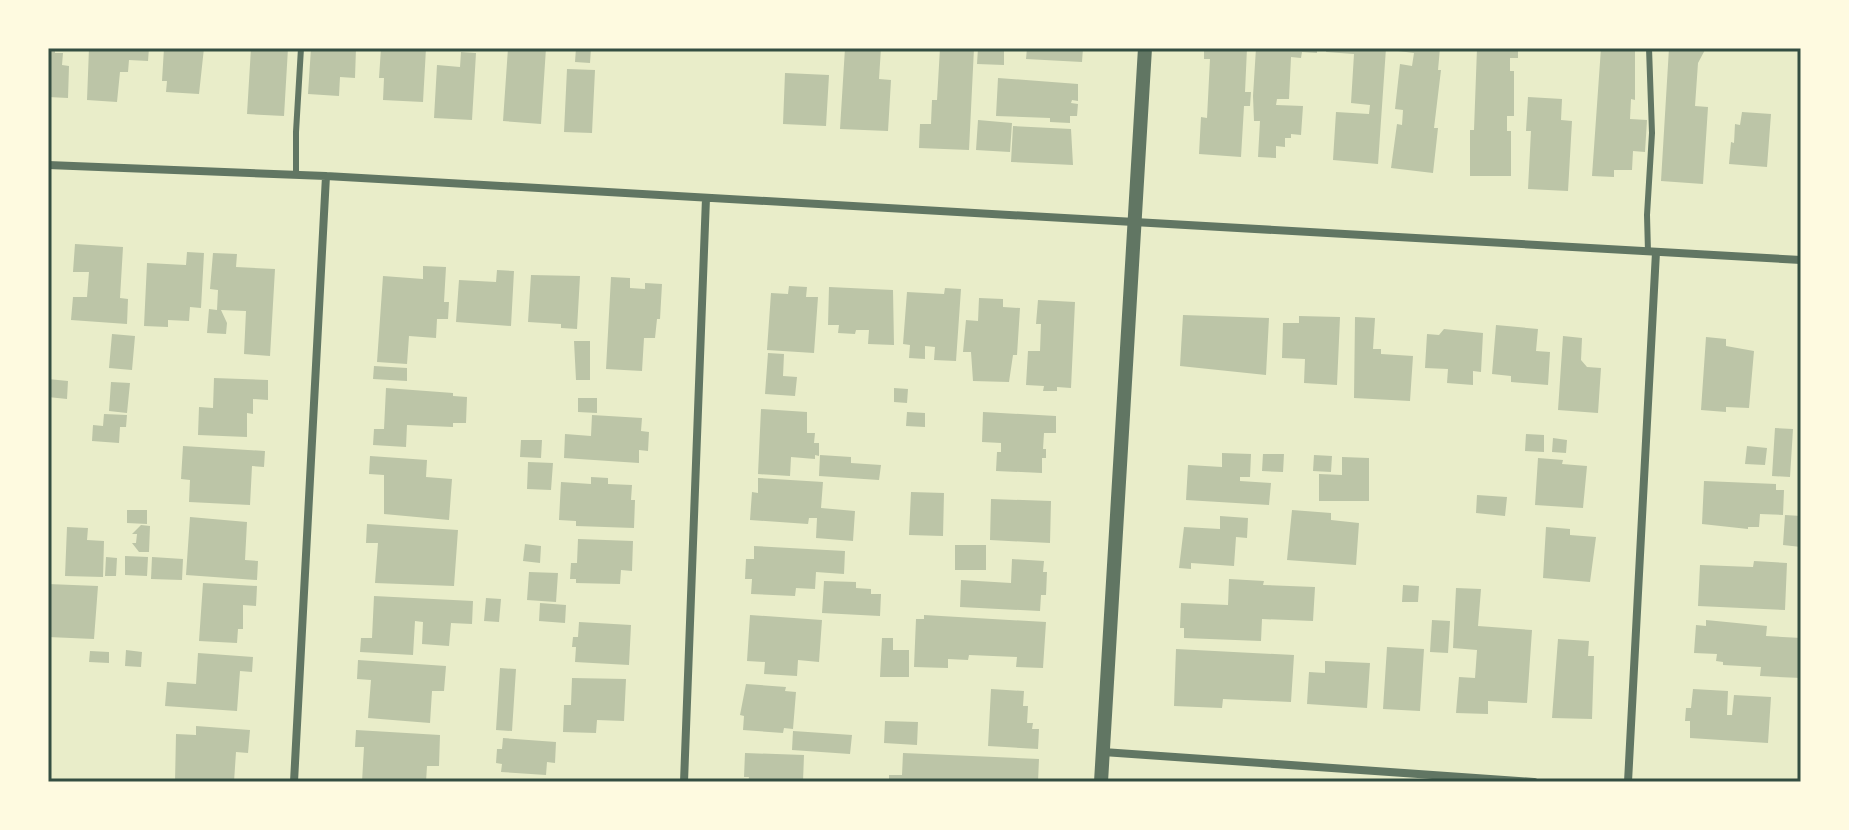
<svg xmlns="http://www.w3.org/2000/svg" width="1849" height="830" viewBox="0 0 1849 830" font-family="Literata,serif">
<rect width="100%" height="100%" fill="#e9edc9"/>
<path fill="#bcc5a7" d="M48,48H55V53H63L62,65L69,66L68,98L48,97Z
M89,48H149L148,61L129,60L128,72H120L117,102L87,100Z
M164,48H204L199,94L166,92L167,81H162Z
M251,48H288L284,116L247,114Z
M311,48H356L355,78L340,77L339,96L308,94Z
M381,48H426L423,102L383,100L384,78H379Z
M508,48H546L541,124L503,121Z
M576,48H591L590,63L575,62Z
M845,48H881L879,79L891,80L888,131L840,129Z
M940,48H974L969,150L919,148L920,124H931L932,100H937Z
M978,48H1004V65L977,64Z
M1027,48H1083L1082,62L1026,59Z
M1204,48H1247L1245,92H1251L1250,106H1244L1241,157L1199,154L1201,117L1207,118L1210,59H1204Z
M1256,48H1317V53L1302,52L1301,58L1291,57L1289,99H1277L1276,105L1303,106L1301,135L1291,134V138H1285V147L1276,146V158L1258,157L1260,121H1254L1253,96Z
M1327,48H1386L1378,164L1333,160L1336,112L1369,114L1370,105L1351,103L1354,54L1326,52Z
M1399,48H1440L1438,70H1441L1434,128H1438L1433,173L1391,168L1397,124L1402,125L1403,110L1395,109L1400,64L1412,66L1414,53L1398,51Z
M1477,48H1518V58H1510V71H1514V116H1507V131H1511V176H1470V130H1474Z
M1601,48H1635V100L1631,99L1630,119L1647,120L1645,152L1633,151L1632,170H1614V177L1592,176Z
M1669,48H1706L1698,63L1695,106L1708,107L1703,184L1661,181Z
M461,52L476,53L472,120L434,118L437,65L460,67Z
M567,69L595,70L592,133L564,132Z
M785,73L829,75L826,126L783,124Z
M998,78L1078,84V101L1072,100L1071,103L1078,104L1077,116H1070V123L1050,122V118L996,116Z
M1528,97L1562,99L1561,120L1572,121L1568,191L1528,189L1531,131H1526Z
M1742,112L1771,114L1767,167L1729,164L1731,142L1734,143L1735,124L1740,125Z
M978,120L1012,123L1010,152L976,150Z
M1013,126L1071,129L1073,165L1011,162Z
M75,244L123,247L120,298L128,299L127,324L71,320L73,297H87L89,272H73Z
M187,252L204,253L201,308L190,307L189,321L168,320V327L144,326L147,263L186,265Z
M213,253L237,254L236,267L275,269L270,356L244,354L246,311L221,310L227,323L226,334L207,333L209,309L217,310L218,290L210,289Z
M423,266L446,267L444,302H449L448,319H437L436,338L409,336L407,364L377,362L383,276L423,279Z
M497,270L514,271L511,326L456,322L459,280L496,282Z
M531,275L580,276L577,329L561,328V324L528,322Z
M611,277L630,278V288L645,289V283L662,284L660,319H657L655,338H644L642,371L606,369Z
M789,286L807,287L806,297H818L814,353L767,350L771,293L788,294Z
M829,287L893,290L894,345L868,344L869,330H856L855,334L838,333L839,325H828Z
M945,288L961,289L956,361L934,360L935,347L925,346V359L909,358L910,345L903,344L907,292L944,294Z
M979,298L1003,299V307L1020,308L1017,355H1013L1009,382L973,381L971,352H963L966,320L978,321Z
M1038,300L1075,302L1071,388L1057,387V391H1043L1044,386L1026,385L1028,351H1040L1041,324H1036Z
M1183,315L1269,318L1266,375L1180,366Z
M1299,316L1340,317L1337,385L1304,383L1305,359L1282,358L1283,323H1299Z
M1355,317L1375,318L1373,349H1381V354L1413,356L1410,401L1354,398Z
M1496,325L1538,329L1536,351L1550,352L1548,385L1511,382V376L1492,374Z
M1444,329L1483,333L1481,372L1473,371V385L1447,383L1448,369L1425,368L1427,334L1439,335Z
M112,334L135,336L132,370L109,368Z
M1563,336L1582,338L1581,360L1587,367L1601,368L1598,413L1558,410Z
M1706,337L1726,339V346L1754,351L1749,408L1726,407V412L1701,410Z
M574,341H590V380H576Z
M768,353L784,354L783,376L797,377L795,396L765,394Z
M374,366L407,368V381L373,379Z
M214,378L268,380V400L253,399V414L247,413V437L198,435L199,407L213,408Z
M48,379L68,381L67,399L48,397Z
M111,382L130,383L127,413L109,411Z
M386,388L453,393V396L467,397L466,423H453V427L407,425L406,447L373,445L374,429H384Z
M894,388L908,389L907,403L894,402Z
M578,398H597V413L578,412Z
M761,409L807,412V433H815L814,443H819V456L815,455V459L791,457L790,476L758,474Z
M907,412L925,413V427L906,426Z
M983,412L1056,416V433H1044L1043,449H1046V458H1042V473L996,471L997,452H1001V443L982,442Z
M104,414L127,415L126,427H120L119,443L92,441L93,425L103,426Z
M592,415L642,418L641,431L649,432L648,451L639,450V463L564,458L565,434L591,436Z
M1775,428L1793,429L1790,477L1772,476Z
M1526,434L1544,435V452L1525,451Z
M1553,438L1567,440L1566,453L1552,452Z
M521,440H542L541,458L520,457Z
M183,446L265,451L264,467L252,466L250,505L189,502L190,480L181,479Z
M1747,446L1767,448L1765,465L1745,464Z
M1222,453L1251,454L1250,477H1240V481L1271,483L1269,505L1186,500L1188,465L1222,467Z
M1263,454H1284L1283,472L1262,471Z
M820,455L851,457V463L881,465L879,480L819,476Z
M1314,455L1332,456L1331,472L1313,471Z
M370,456L427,460L426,477L452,479L449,520L384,514V475L369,474Z
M1342,457L1369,458V501H1319V474L1342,475Z
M1538,458L1563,460L1562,464L1587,466L1583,508L1535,505Z
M528,462L553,463L551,490L527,489Z
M591,477L608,478V484L632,485L631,500H635L634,528L576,526V521L559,520L561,482L591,484Z
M758,478L823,482L821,508L855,511L853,541L816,538L817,518H809L808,524L750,520L752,492L758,493Z
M1704,481L1776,484V490H1784L1783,515L1760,514L1759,527H1748V529L1702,524Z
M911,492L944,493L943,536L909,535Z
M1477,495L1507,497L1505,516L1476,513Z
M991,499L1051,501L1050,543L990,540Z
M127,510H147V524L127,523Z
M1292,510L1331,513V520L1359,523L1356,565L1287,560Z
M1785,515L1801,516V547L1783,545Z
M1220,516L1248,518L1247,538L1236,537L1234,566L1191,563V569L1179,568L1184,527L1220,529Z
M190,517L247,522L245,560L258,561L257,580L186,575Z
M367,524L458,530L454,586L375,583L378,543H366Z
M141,525L150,526L149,552H139L132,543H136L137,534H132Z
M67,527L88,528L87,540L104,541L103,577L65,576Z
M1546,527L1570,529V535L1596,537L1590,582L1543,578Z
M578,539L633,541L632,571L621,570L620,584L576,583V579H570L571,563H577Z
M525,544L541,546L540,563L523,561Z
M955,545H986V570H955Z
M754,546L845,551L844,574L816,572L815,589L796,588L795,596L751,594L752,579H745L746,559H754Z
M125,556L148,557L147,576L125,575Z
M106,557L117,558L116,576H105Z
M152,557L183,559L182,580L151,579Z
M1012,559L1044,561L1043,572H1047L1046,595H1041L1040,611L960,607L961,580L1011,583Z
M1754,561L1787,563L1785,610L1698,606L1700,565L1753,567Z
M529,572L558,573L556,602L527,600Z
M1229,579L1264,581L1263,585L1315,587L1313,621L1262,619L1261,641L1184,638V628H1180L1181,603L1228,605Z
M824,581L856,582V588L871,589V594H881L880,616L822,613Z
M203,583L257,586L256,606L243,605V629H238L237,643L199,641Z
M48,584L98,586L94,639L48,637Z
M1403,585L1419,586L1418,602H1402Z
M1456,588L1481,589L1478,626L1532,630L1527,703L1488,701V714L1456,713L1459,677L1475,678L1477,650L1453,648Z
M374,596L473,601L472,624L451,623L449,646L422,644L423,622L415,621L413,655L360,652L361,638H372Z
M486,598L501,599L499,622L484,621Z
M540,603L566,605L565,623L539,621Z
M750,615L822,620L819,662L798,660L797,676L764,674L765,662L747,661Z
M924,615L1046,622L1043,668L1016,667L1017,657L969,655L968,660L948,659V668L914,667L916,619H924Z
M1432,620L1450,621L1448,653L1430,652Z
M1706,620L1767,626L1766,636L1801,638V678L1760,676L1761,667L1723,665V662L1716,661L1717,654L1694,653L1696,625L1706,626Z
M579,622L631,625L629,665L575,662L576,647H572L573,637H578Z
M882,638H893V650H909V677H880Z
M1558,639L1589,641L1588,656H1594L1592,719L1552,718Z
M1387,647L1424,649L1420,711L1383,709Z
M1176,649L1294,655L1291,702L1223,699L1222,708L1174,706Z
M126,650L142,652L141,667L125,666Z
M90,651L109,652V663L89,662Z
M198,653L253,657L252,672L240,671L237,711L165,706L167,682L196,684Z
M358,660L446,666L444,691H432L430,723L368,718L371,680L357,679Z
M1325,661L1370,663L1367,708L1307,704L1309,672L1325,673Z
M500,668L516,669L512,731L496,730Z
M572,678L626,679L624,721L597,720L596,733L563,732L564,705H571Z
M746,684L786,687L785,691L796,692L793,729L784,728L783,733L743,730L744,716L740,715Z
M991,689L1024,691L1023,706H1028L1027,723H1033L1032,729H1039L1038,749L988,746Z
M1693,689L1728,691L1727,715H1732L1734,695L1771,697L1768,743L1690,738V721H1685L1686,708H1691Z
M885,721L918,722L917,745L884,743Z
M196,726L250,730L248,753L236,752L234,782H175L176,734L196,735Z
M356,730L440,735L439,766H427L426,782H362L364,747H355Z
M793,731L852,735L850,754L792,750Z
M503,738L556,742L555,763L547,762L546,775L501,772L502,764L496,763L497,749H502Z
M745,753L804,755L803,782H748L749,777H744Z
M903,753L1039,759L1038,782H889V775H902Z"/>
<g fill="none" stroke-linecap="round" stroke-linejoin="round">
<path stroke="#617663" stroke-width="6" d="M296,175V132L301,48
M1648,252L1647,215L1652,133L1649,48"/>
<path stroke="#617663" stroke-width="8" d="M48,165L326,176L1801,260
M1103,752L1534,782
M294,782L326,176
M684,782L706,198
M1628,782L1656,252"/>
<path stroke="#617663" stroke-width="14" d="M1101,782L1145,48"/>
</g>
<rect width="1849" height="830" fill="none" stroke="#fefae0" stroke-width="100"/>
<rect x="50" y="50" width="1749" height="730" fill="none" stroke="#344e41" stroke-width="3"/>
</svg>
